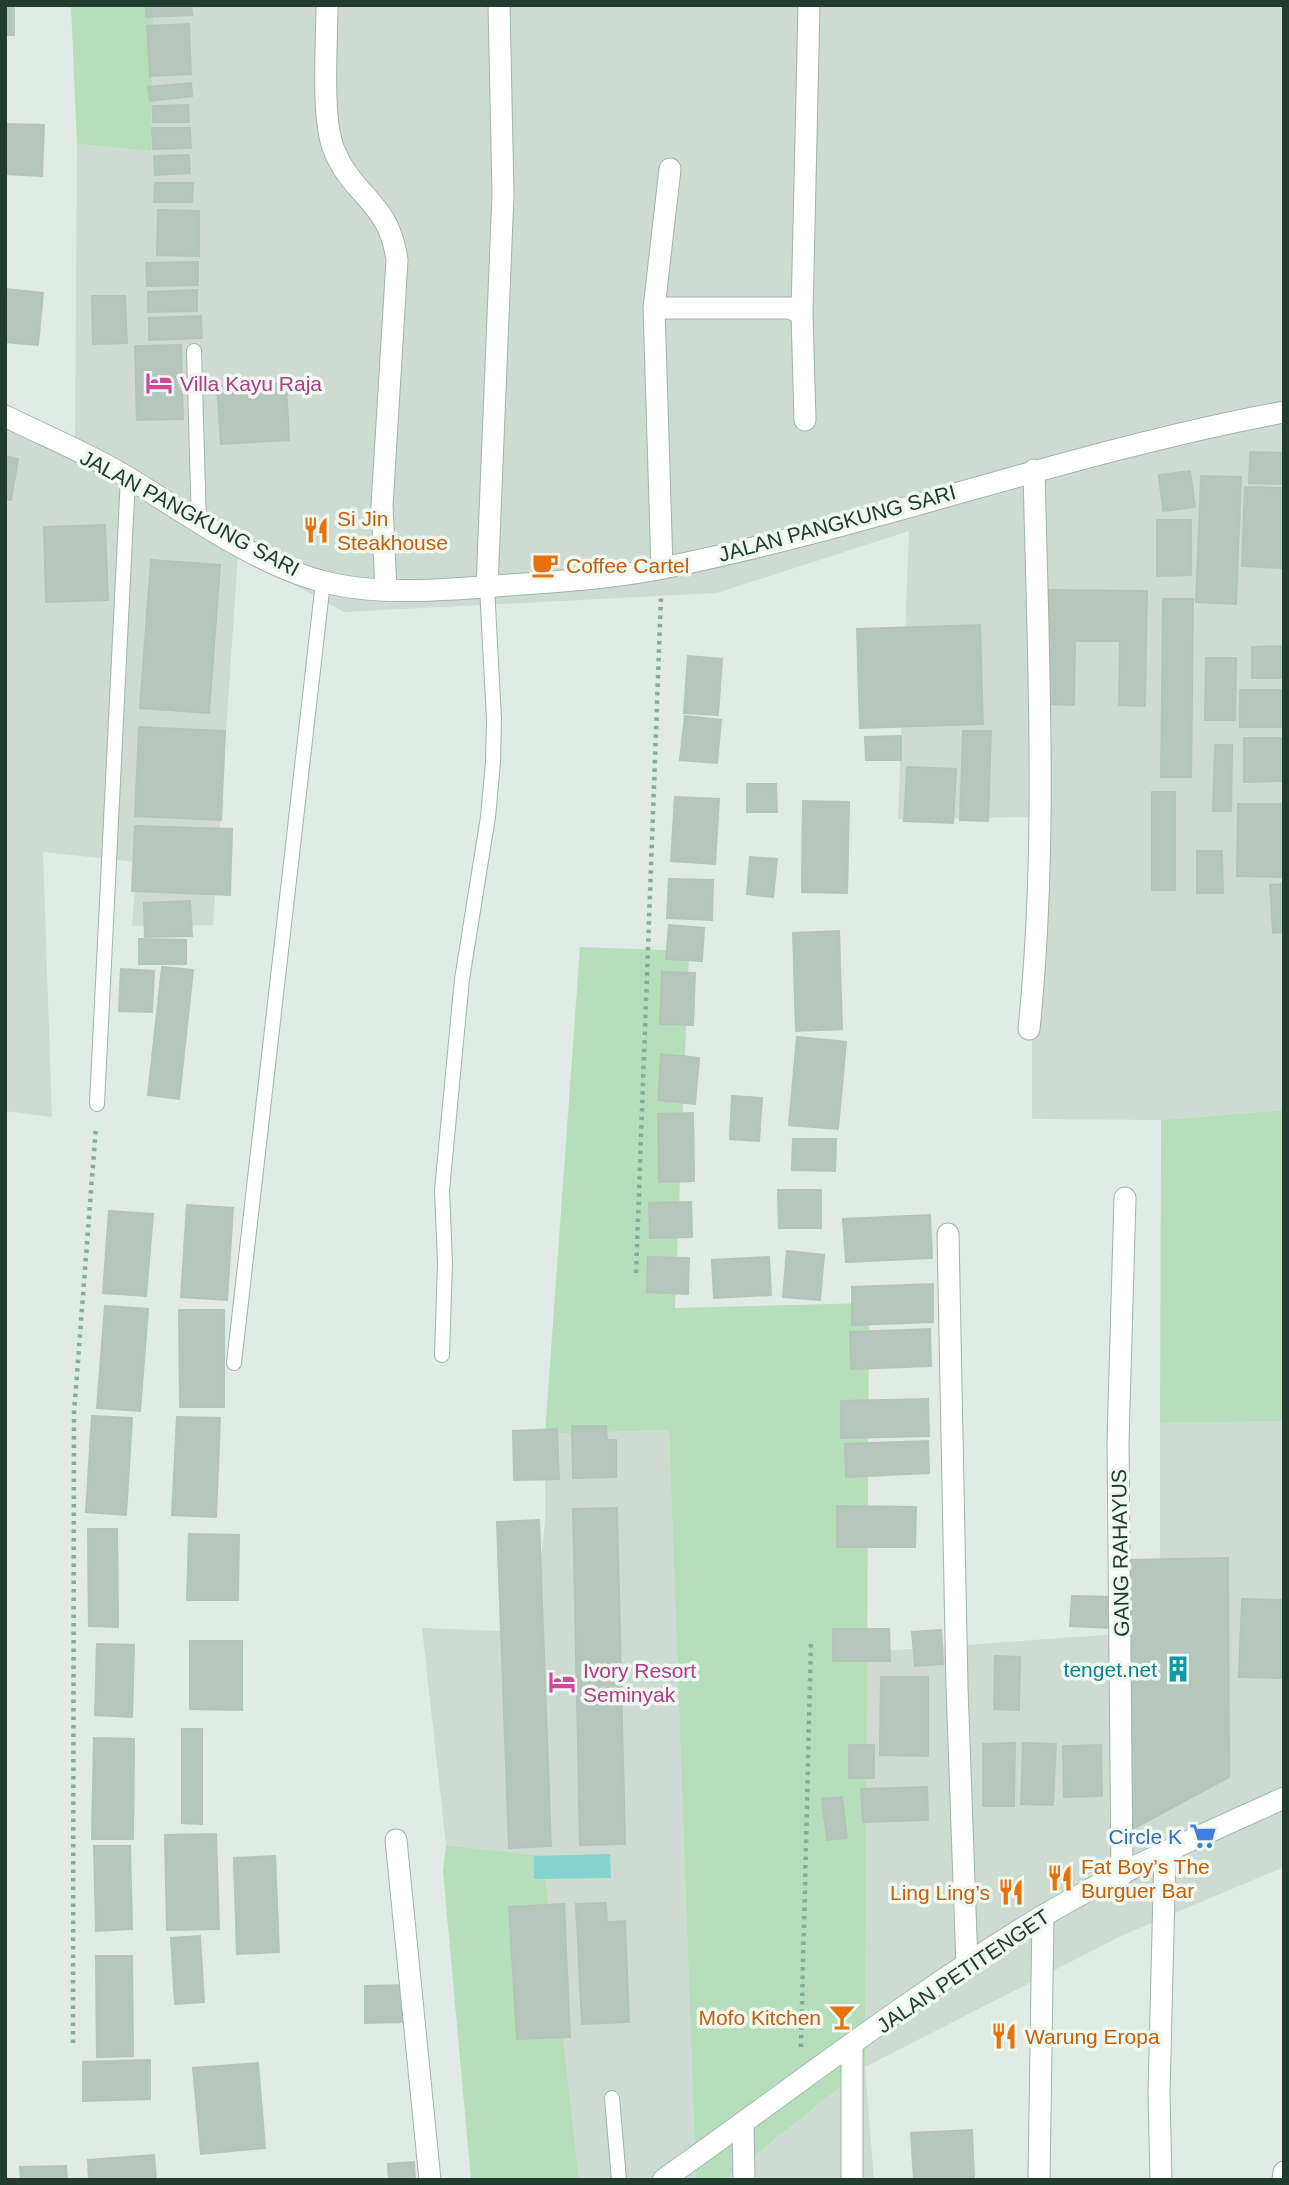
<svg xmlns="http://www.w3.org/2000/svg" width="1289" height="2185" viewBox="0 0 1289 2185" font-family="Helvetica,sans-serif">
<rect width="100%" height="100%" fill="#dfebe4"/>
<path fill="#cedbd2" d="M154,5H1284V1110L1161,1120L1032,1119V817L898,819L909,531L717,593L344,612L238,554L213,925L132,926L137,862L43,852L52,1117L5,1111V403L75,442L77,144L151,151Z
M1284,1421V1867L1123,1935L865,2067L874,2180H724L865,2067L867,1652L1160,1631V1423Z
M669,1430L696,2180H579L543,1856L446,1845L422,1628L533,1632L545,1522V1434Z"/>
<path fill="#b7deba" d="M71,5H154L151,151L77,144Z
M580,947L689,951L675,1308L869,1303L865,2067L724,2180H696L669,1430L545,1434Z
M1284,1110V1421L1160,1423L1161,1120Z
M446,1845L543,1856L579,2180H471L443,1871Z"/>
<path fill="#84d3d1" d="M610,1854L611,1878L534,1879V1856Z"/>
<path fill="#b5c6bc" stroke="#b2c5b9" stroke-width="2" d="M5,5H14V35H5Z
M146,5H191L192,15L146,17Z
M189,24L191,74L150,76L147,26Z
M191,83L192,96L150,101L148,87Z
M188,105L189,122H153V106Z
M6,124L44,125L42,176L5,174Z
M152,128H190L191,148L153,149Z
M189,155L190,173L155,175L154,156Z
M155,183H193L192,202H154Z
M158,210L199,211V256L157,255Z
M198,262V285L147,286L146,263Z
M5,289L43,293L38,345L5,342Z
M197,290V311L148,312V292Z
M92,296H125L127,343L93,344Z
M201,316L202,338L149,340V318Z
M181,345L183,419L137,420L135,346Z
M286,383L289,440L221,444L217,387Z
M1250,452L1284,453V484L1249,483Z
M5,456L18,459L11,500L5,499Z
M1190,471L1195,507L1163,511L1159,475Z
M1201,476L1241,477L1236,604L1196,602Z
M1245,487L1284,488V568L1242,566Z
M1157,520H1191V575L1157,576Z
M105,525L108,600L46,602L44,527Z
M151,560L220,565L209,713L140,708Z
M1049,590L1147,591L1145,706L1119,705L1120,641H1075L1074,705L1048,704Z
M1163,599H1193L1191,777H1161Z
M980,625L983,724L860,728L857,629Z
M1284,646V678H1252V647Z
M688,656L722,659L718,715L684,713Z
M1206,658H1236L1235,720H1205Z
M1240,690H1284V727H1240Z
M685,716L721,720L717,763L680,760Z
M139,727L225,731L221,820L135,816Z
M963,731H991L988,821L960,820Z
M901,736V760H866L865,737Z
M1244,738H1284V781L1244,782Z
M1215,745H1232L1231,811H1213Z
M907,767L956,769L953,823L904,821Z
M747,784H776L777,812H747Z
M1152,792H1175V890H1152Z
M675,797L719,799L715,864L671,861Z
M803,801L849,802L847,893L802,892Z
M1238,804H1283L1282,877L1237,876Z
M135,826L232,829L230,895L132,891Z
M1197,851H1222L1223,893H1197Z
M750,857L777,859L773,897L747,894Z
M669,879L713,880L712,920L667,918Z
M1284,884V932L1273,933L1270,885Z
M190,901L192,936L145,937L144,903Z
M669,925L704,928L702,961L666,959Z
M839,931L842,1029L796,1031L793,933Z
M139,939L186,940V964H139Z
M162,967L193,970L179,1099L148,1095Z
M121,969L154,971L152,1012L119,1011Z
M662,972L695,973L693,1025L660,1024Z
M797,1037L846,1042L838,1129L789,1125Z
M661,1054L699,1058L695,1104L658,1100Z
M732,1096L762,1098L759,1141L730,1139Z
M693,1113L694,1181L659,1182L658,1114Z
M793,1139H836L835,1171L792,1170Z
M778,1190H821V1228H779Z
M691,1202L692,1237L650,1238L649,1203Z
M187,1205L233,1208L227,1300L181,1297Z
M109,1211L153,1214L146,1296L103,1293Z
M930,1215L932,1258L846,1262L843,1219Z
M787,1251L824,1255L820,1300L783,1297Z
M648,1257L689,1258L688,1294L647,1292Z
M769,1257L771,1295L714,1298L712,1260Z
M933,1284V1322L852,1325V1287Z
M105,1306L148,1309L140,1411L97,1408Z
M179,1310H224V1407H180Z
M930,1329L931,1366L851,1369L850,1332Z
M928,1399L929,1436L841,1438V1401Z
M92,1416L132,1418L126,1515L86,1512Z
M177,1417L220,1418L216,1517L172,1515Z
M572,1426H606L607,1440H616V1477L573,1478Z
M557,1429L559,1479L514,1480L513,1431Z
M928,1441L929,1473L846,1477L845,1444Z
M837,1506L916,1507L915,1547H837Z
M617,1508L625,1844L580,1845L573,1509Z
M539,1520L551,1846L509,1848L497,1522Z
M88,1529H117L118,1627L89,1626Z
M189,1534L239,1535L238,1600H187Z
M1228,1558L1229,1777L1127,1832L1128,1560Z
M1072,1596L1113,1597L1112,1628L1070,1626Z
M1242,1599L1284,1600V1678L1239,1677Z
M833,1629H889L890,1661H833Z
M941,1630L943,1664L915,1666L912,1632Z
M190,1641H242V1710L190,1709Z
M97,1644L134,1645L132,1717L95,1715Z
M995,1656L1020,1657L1019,1710L994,1709Z
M881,1677H928V1756L880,1755Z
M182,1729H202V1824L182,1823Z
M94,1738L134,1739L133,1839H92Z
M1015,1743L1014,1806H983V1744Z
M1023,1743L1056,1744L1053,1805L1021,1804Z
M849,1745H874V1778H849Z
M1101,1745L1102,1796L1064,1797L1063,1746Z
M927,1787L928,1820L863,1822L861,1789Z
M842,1797L847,1838L827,1840L822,1799Z
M216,1834L219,1929L167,1930L165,1835Z
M94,1846H130L132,1929L96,1931Z
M275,1856L279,1952L237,1954L234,1858Z
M606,1903L607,1922L625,1921L629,2022L582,2024L576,1904Z
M564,1904L570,2037L517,2039L509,1907Z
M200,1936L204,2002L175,2004L171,1938Z
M96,1956H132L133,2056L97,2057Z
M407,1985V2022L365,2023V1986Z
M150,2060V2099L83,2101V2062Z
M258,2063L265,2148L201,2154L193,2068Z
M972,2130L974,2180H914L911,2133Z
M154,2155L156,2180H89L88,2160Z
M414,2162L415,2180H389L388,2164Z
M66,2166L67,2180H21L20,2167Z"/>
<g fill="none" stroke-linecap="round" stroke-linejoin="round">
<g stroke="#a2b3aa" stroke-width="16">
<path id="service" d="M194,351L199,523
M97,1104L128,477
M442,1355L445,1263L442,1190L462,979L488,817L493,762L494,719L487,587
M234,1363L323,582
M612,2098L619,2180"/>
</g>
<g stroke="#a2b3aa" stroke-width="23">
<path id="minor" d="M327,5C327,43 321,118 334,150C353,197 389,201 397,260L382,506L386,590
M654,308H790L802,314L805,420
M802,314L809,5
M662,568L654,308L670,169
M487,587L503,194L499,5
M1029,1029C1048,844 1038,656 1034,470
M948,1234L957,1687L967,1965
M396,1840L430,2180
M1122,1875L1118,1442L1125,1198
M852,2045V2180
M743,2123L744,2180
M1039,2180L1043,1916
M1161,2180L1159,2094L1165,1852
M1283,2180L1284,2172"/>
</g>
<g stroke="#a2b3aa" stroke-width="23">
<path id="tertiary" d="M5,416C47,437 92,455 132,480C188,515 257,564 321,581C377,596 439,590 496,586C551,582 608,579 663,568C872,526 1074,451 1284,412"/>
</g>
<g stroke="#a0bbad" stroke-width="23">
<path id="secondary" d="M663,2180C788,2092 910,1996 1041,1917C1119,1871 1202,1835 1284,1798"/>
</g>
<path stroke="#7eb098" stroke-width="4.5" stroke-dasharray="3.5 5" stroke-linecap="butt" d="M636,1273L661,596
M73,2043L74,1413L96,1126
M801,2047L811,1641"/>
<use href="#service" stroke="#fff" stroke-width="14"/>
<use href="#minor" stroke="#fff" stroke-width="21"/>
<use href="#tertiary" stroke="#fff" stroke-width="21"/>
<use href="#secondary" stroke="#fff" stroke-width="21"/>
</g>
<defs>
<g id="hotel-bare" transform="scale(2.1)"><path d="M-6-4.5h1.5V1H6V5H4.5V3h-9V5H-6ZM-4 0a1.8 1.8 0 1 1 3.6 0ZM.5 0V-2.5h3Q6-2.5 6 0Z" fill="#d1479c" stroke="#f0f8f2" stroke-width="2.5" paint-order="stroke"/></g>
<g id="restaurant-bare" transform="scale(2.1)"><path d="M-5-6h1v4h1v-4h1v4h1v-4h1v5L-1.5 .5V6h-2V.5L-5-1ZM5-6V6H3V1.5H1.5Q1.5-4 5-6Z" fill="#e8710a" stroke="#f0f8f2" stroke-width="2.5" paint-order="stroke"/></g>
<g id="cafe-bare" transform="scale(2.1)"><path d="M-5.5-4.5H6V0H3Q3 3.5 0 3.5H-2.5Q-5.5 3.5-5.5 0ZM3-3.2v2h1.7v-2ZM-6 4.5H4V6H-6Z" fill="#e8710a" stroke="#f0f8f2" stroke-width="2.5" paint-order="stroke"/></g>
<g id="building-bare" transform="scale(2.1)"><path d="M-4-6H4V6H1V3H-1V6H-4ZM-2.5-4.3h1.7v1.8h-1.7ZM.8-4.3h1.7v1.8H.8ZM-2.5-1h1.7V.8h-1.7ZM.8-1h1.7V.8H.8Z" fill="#0f9aa8" stroke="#f0f8f2" stroke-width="2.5" paint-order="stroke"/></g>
<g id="supermarket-bare" transform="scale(2.1)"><path d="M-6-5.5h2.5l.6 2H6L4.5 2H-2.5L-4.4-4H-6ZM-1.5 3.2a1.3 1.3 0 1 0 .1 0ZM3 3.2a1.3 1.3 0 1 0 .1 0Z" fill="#3f7fe0" stroke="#f0f8f2" stroke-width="2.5" paint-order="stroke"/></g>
<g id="bar-bare" transform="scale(2.1)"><path d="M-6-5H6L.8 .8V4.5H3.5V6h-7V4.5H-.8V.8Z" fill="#e8710a" stroke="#f0f8f2" stroke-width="2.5" paint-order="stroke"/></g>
</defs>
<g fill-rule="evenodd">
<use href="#hotel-bare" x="159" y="383"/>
<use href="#restaurant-bare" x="316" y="530"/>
<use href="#cafe-bare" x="545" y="565"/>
<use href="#building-bare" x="1178" y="1669"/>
<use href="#hotel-bare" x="562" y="1682"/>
<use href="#supermarket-bare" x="1203" y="1836"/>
<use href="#restaurant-bare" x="1060" y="1878"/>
<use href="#restaurant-bare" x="1011" y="1892"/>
<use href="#bar-bare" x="842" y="2017"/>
<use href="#restaurant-bare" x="1004" y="2036"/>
</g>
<g text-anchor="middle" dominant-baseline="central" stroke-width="7" stroke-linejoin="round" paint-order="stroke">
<g font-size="21" fill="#b23c85" stroke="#f0f8f2" text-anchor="start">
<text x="180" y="383">Villa Kayu Raja</text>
<text x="583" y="1670">Ivory Resort<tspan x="583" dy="24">Seminyak</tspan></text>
</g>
<g font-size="21" fill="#203c2f" stroke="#f0f8f2">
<text transform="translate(190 513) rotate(28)">JALAN PANGKUNG SARI</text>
<text transform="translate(837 523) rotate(-15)">JALAN PANGKUNG SARI</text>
<text transform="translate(1120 1553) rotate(-91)">GANG RAHAYUS</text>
<text transform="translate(963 1971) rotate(-34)">JALAN PETITENGET</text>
</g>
<g font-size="21" fill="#c56008" stroke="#f0f8f2" text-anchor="start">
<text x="337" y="518">Si Jin<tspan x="337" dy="24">Steakhouse</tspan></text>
<text x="566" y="565">Coffee Cartel</text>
<text x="1081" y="1866">Fat Boy’s The<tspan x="1081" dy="24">Burguer Bar</tspan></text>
<text x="990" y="1892" text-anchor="end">Ling Ling’s</text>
<text x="821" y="2017" text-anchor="end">Mofo Kitchen</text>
<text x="1025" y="2036">Warung Eropa</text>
</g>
<g font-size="21" fill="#0d838f" stroke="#f0f8f2" text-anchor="end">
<text x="1157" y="1669">tenget.net</text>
</g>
<g font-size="21" fill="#366cbe" stroke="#f0f8f2" text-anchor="end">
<text x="1182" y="1836">Circle K</text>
</g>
</g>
<rect width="1289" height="2185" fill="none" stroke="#203c2f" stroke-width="14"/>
</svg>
